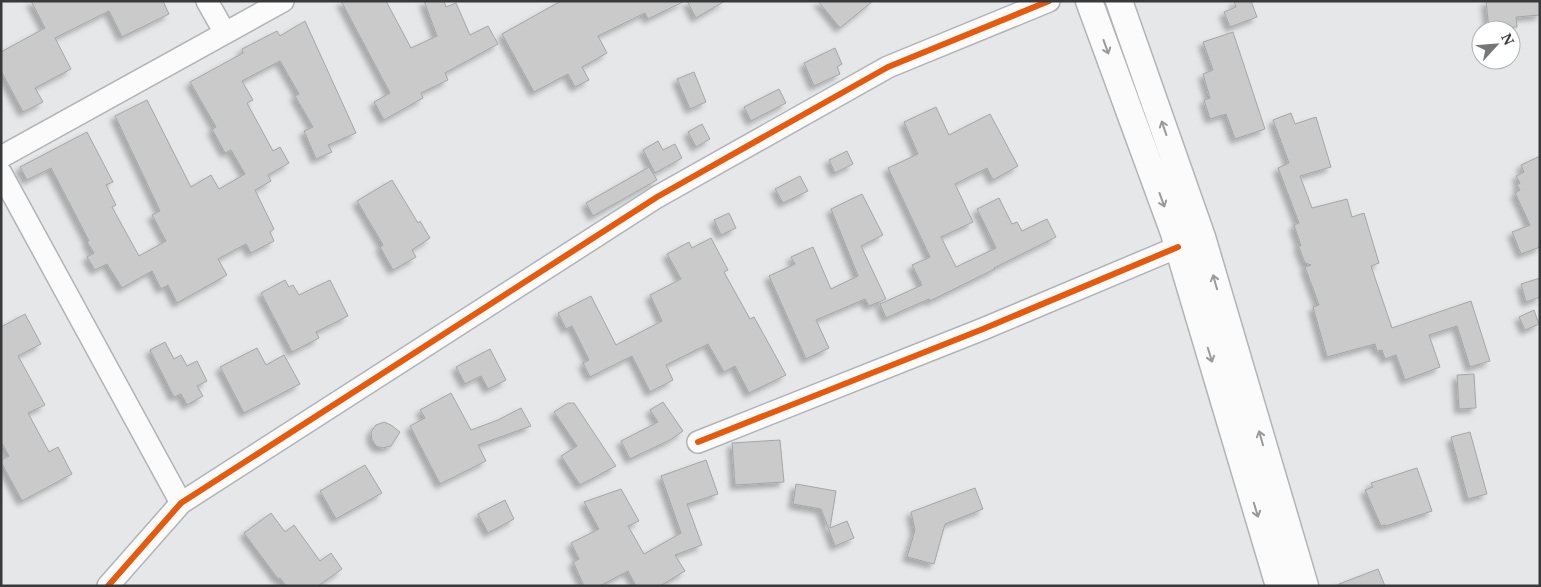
<svg xmlns="http://www.w3.org/2000/svg" width="1541" height="587" viewBox="0 0 1541 587" font-family="'Noto Serif',serif">
<defs>
<filter id="shadow"><feDropShadow dx="-4.5" dy="4.5" stdDeviation="2.5" flood-color="#0004"/></filter>
</defs>
<rect width="100%" height="100%" fill="#e5e7e9"/>
<path fill="#cacacb" stroke="#a5a6a6" filter="url(#shadow)" d="M31,1H163L169,14L122,37L109,11L55,38L71,69L35,88L43,102L23,112L1,71V52L45,28Z
M341,1H386L411,48L437,36L424,1H444L446,7L456,3L470,35L488,26L498,44L445,73L448,80L421,93L423,98L384,120L374,102L390,93Z
M561,1H685L648,19L645,13L598,36L607,53L582,67L589,80L575,87L568,74L534,92L502,34Z
M687,1H725L696,18Z
M818,1H873L840,28Z
M1234,1H1251L1257,17L1230,27L1224,12L1236,7Z
M1486,1H1540V15L1516,17L1517,27L1489,29Z
M305,21L356,133L328,145L332,152L316,159L304,131L313,127L295,96L299,94L280,61L242,81L253,100L247,103L273,151L280,147L289,163L268,175L271,181L255,190L274,229L270,232L274,241L251,253L246,244L218,259L227,275L177,303L168,285L161,289L152,271L122,288L107,264L95,270L87,257L94,253L87,242L89,241L51,168L27,180L20,167L87,132L113,182L106,185L116,205L112,207L139,256L166,241L152,215L160,211L115,116L147,100L191,187L211,175L219,189L245,174L231,150L225,153L212,129L216,127L190,82L243,53L242,49L277,31L280,36Z
M1233,32L1265,129L1235,139L1226,114L1210,119L1204,100L1210,98L1203,74L1213,70L1203,42Z
M835,48L842,64L837,67L840,74L814,86L804,63Z
M694,72L706,102L690,109L677,79Z
M779,89L786,103L751,121L744,107Z
M936,107L949,135L990,114L1018,166L993,180L987,168L955,184L973,222L941,237L956,267L996,248L977,209L999,198L1012,224L1017,222L1022,231L1047,219L1056,237L994,268L995,269L930,301L929,299L886,318L880,304L922,285L912,265L930,257L888,168L918,154L904,122Z
M1291,113L1295,124L1316,117L1331,167L1300,176L1312,208L1347,199L1352,217L1364,213L1379,263L1371,266L1392,328L1471,301L1490,361L1470,367L1457,326L1429,335L1440,367L1405,380L1396,355L1385,359L1382,350L1377,351L1375,344L1327,357L1313,307L1319,305L1305,267L1311,265L1305,263L1298,245L1301,246L1294,225L1299,223L1278,168L1289,163L1273,120Z
M702,124L710,139L696,147L688,132Z
M658,141L663,150L675,144L682,158L655,173L643,150Z
M847,151L853,164L835,173L829,160Z
M1540,156V247L1521,254L1512,232L1530,225L1515,193L1520,190L1517,185L1520,183L1516,176L1524,172L1521,165Z
M649,167L657,180L593,216L586,203Z
M800,176L808,191L783,203L775,189Z
M392,180L418,223L420,221L430,238L412,250L416,257L393,270L380,247L383,245L357,201Z
M862,194L883,235L861,246L886,299L869,306L865,299L816,320L829,348L806,359L769,276L795,264L791,257L813,247L831,289L858,276L831,209Z
M729,213L736,228L721,235L714,220Z
M711,238L728,270L724,272L750,319L754,317L786,375L749,393L735,366L724,372L708,344L666,365L673,380L650,392L632,356L590,377L583,363L589,360L572,326L566,329L558,313L591,296L616,345L662,321L650,295L681,279L667,254L689,242L692,248Z
M1540,278V297L1526,302L1521,284Z
M285,280L289,287L293,285L299,295L330,280L348,316L316,332L319,338L292,352L261,293Z
M1534,310L1539,324L1525,330L1519,317Z
M25,314L41,344L18,356L45,405L28,413L49,452L58,447L72,474L22,501L1,462V460L9,456L1,442V327Z
M165,342L174,359L181,355L187,366L197,361L207,381L197,386L203,396L187,405L181,394L174,397L150,350Z
M257,348L266,365L284,355L300,384L244,413L220,367Z
M490,349L506,380L488,389L481,376L465,384L456,367Z
M1474,374L1476,408L1459,409L1457,375Z
M451,393L471,430L498,420L521,408L531,426L478,445L486,461L440,484L410,426L425,418L420,410Z
M663,402L683,431L670,440L630,459L621,441L658,422L650,410Z
M568,403H574L616,466L580,485L561,456L577,446L554,412Z
M384,422L391,425L400,432L391,446L382,448L376,446L372,440L371,432L376,425Z
M1470,432L1487,494L1468,499L1451,437Z
M780,440L784,482L735,485L732,443Z
M706,460L718,494L687,504L702,545L675,555L685,571L660,586H636L628,571L600,586H584L573,562L579,559L571,543L599,529L584,502L621,489L639,521L628,526L644,554L681,533L661,476Z
M365,465L382,493L336,519L320,491Z
M1417,468L1432,511L1386,526L1385,525L1381,526L1365,490L1373,487L1371,483Z
M796,484L836,491L830,528L847,521L854,538L835,546L821,509L793,504Z
M975,488L983,509L945,524L934,564L907,557L915,530L911,512Z
M505,500L514,519L488,533L478,514Z
M271,513L285,532L294,525L320,561L331,553L342,569L318,586H286L280,578L278,579L244,533Z
M1378,569L1385,586H1339V584Z"/>
<g fill="none" stroke-linecap="round" stroke-linejoin="round">
<g stroke="#b2b3b4" stroke-width="24">
<path id="minor" d="M207,1L225,33
M1,157L283,1
M1,173L181,503
M698,442L983,329L1178,247
M108,586L181,503L657,197L888,67L1049,1"/>
</g>
<g stroke="#b2b3b4" stroke-width="29">
<path id="major" d="M1089,1L1174,233L1279,586
M1119,1L1202,237L1305,586"/>
</g>
<use href="#minor" stroke="#fbfbfc" stroke-width="21"/>
<use href="#major" stroke="#fbfbfc" stroke-width="26"/>
<g stroke="#fff" stroke-width="9">
<path id="cycleway" d="M698,442L983,329L1178,247
M108,586L181,503L657,197L888,67L1049,1"/>
</g>
<use href="#cycleway" stroke="#e8590c" stroke-width="6"/>
</g>
<defs><path id="oneway-shaft" d="M-6 0H5M1.5-3L5.5 0L1.5 3" fill="none" stroke-width="1.6" stroke-linecap="round" stroke-linejoin="round" transform="scale(1.25)"/></defs>
<g stroke="#9a9a9c">
<use href="#oneway-shaft" transform="translate(1106 47) rotate(70)"/>
<use href="#oneway-shaft" transform="translate(1164 128) rotate(-109)"/>
<use href="#oneway-shaft" transform="translate(1162 200) rotate(70)"/>
<use href="#oneway-shaft" transform="translate(1215 282) rotate(-106)"/>
<use href="#oneway-shaft" transform="translate(1210 355) rotate(73)"/>
<use href="#oneway-shaft" transform="translate(1261 438) rotate(-106)"/>
<use href="#oneway-shaft" transform="translate(1256 510) rotate(73)"/>
</g>
<rect width="1541" height="587" fill="none" stroke="#38393b" stroke-width="5"/>
<g transform="translate(1496 45) rotate(64)"><circle r="24" fill="#ffffff" stroke="#afb0b1"/>
<path d="M0-4L9 19L0 12L-9 19Z" fill="#757678"/>
<text y="-8" font-size="14" font-weight="bold" text-anchor="middle" fill="#38393b">N</text>
</g>
</svg>
